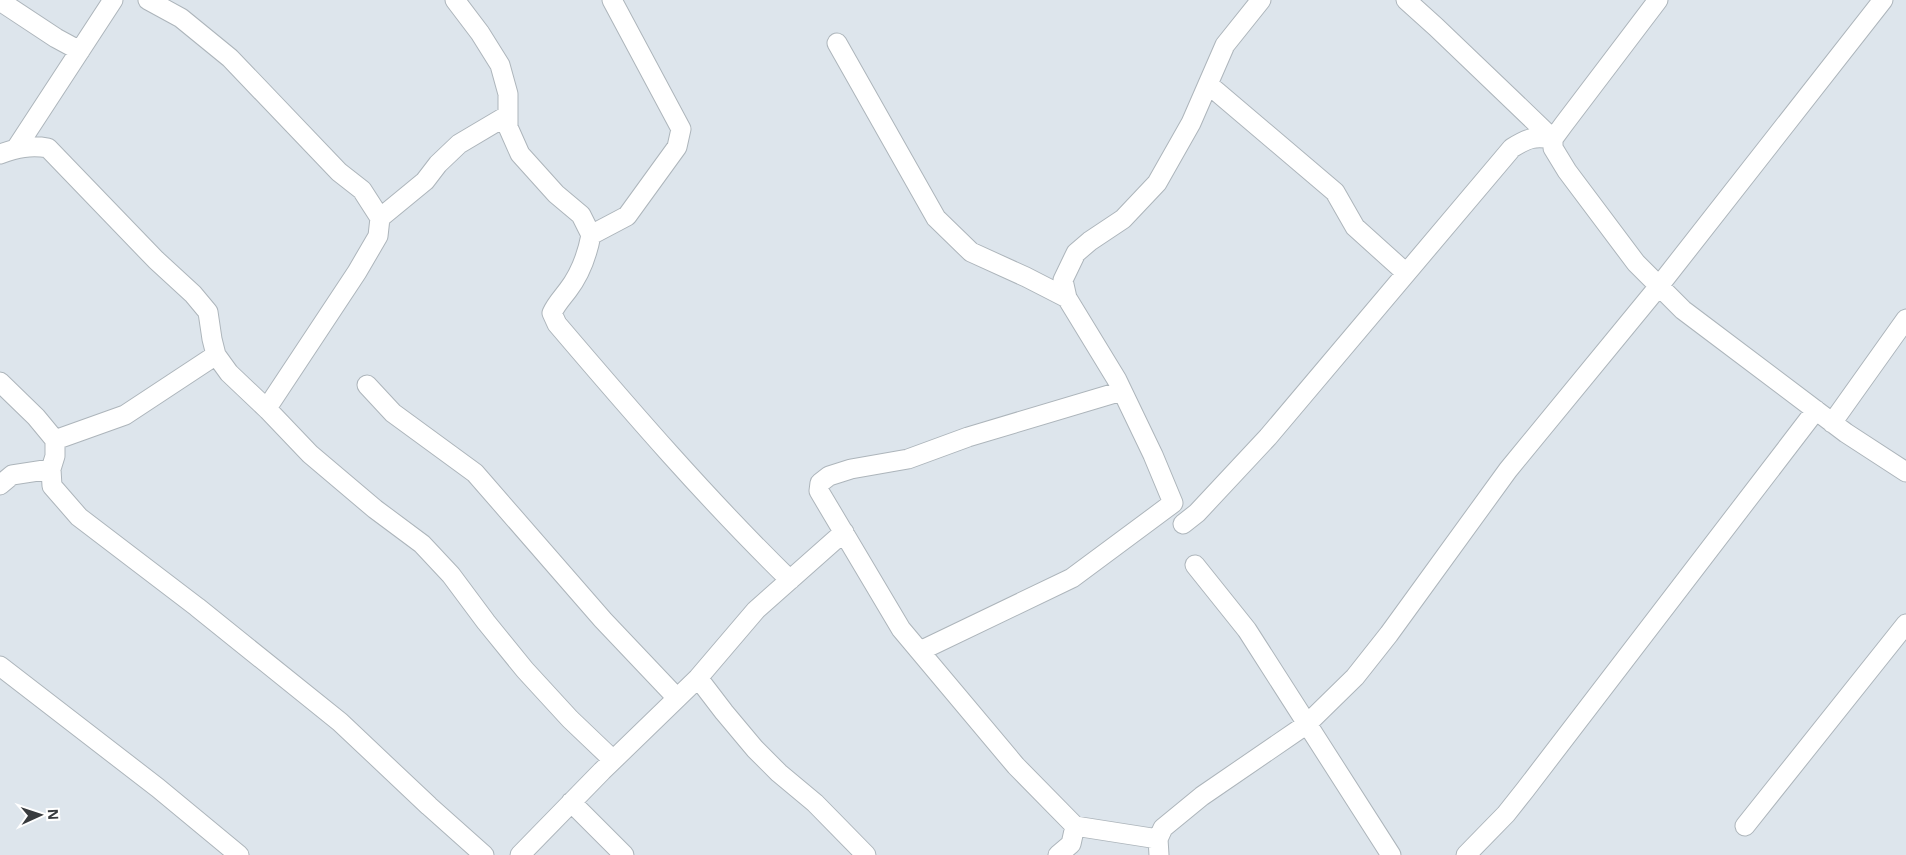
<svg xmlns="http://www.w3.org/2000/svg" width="1906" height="855" font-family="'Noto Sans',sans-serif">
<rect width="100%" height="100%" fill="#dde5ec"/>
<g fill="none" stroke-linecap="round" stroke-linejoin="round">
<g stroke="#adb5bb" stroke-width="21">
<path id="minor" d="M148 0 181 18 230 58 339 172 362 190 380 218 378 236 357 272 269 405 268 410 310 454 375 509 422 544 451 575 486 622 525 670 570 719 613 760
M455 0 480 33 500 65 508 94V127L520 154 556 194 581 215 591 235C587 256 581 273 568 290 562 298 556 304 552 313L557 324C632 412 707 499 790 580
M1406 0 1436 27 1553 139
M1658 0 1564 124 1553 139V148L1567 171 1636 263 1683 310 1846 433 1906 472
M0 1 56 38 80 51
M837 43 936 218 971 252 1026 277 1067 298
M1209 85 1335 192 1355 227 1406 273
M17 147 113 0
M0 154C17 148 30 145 48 148L156 260 193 294 208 312 212 339 216 355 229 373 268 410
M380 218 425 181 438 164 459 144 508 115
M591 235 627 216 677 147 681 129 612 0
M0 382 36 417 55 440V456L51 469 52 486 79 517 197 607 340 722 429 806 484 855
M367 385 393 413 475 473 603 620 677 698
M1122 391 968 437 908 459 851 469 829 476 820 483 819 491 901 629 1016 766 1075 826 1158 839
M1832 423 1906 319
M55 440 125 415 216 355
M0 485 12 475 51 469
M1183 524 1197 513 1268 437 1512 148C1528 138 1534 136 1553 139
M1195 565 1247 630 1391 855
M920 651 1072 578 1173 503 1153 455 1117 380 1067 298 1063 280 1076 253 1090 241 1123 219 1157 183 1191 123 1225 45 1261 0
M0 666 158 788 239 855
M698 678 724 712 755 749 779 773 815 803 866 855
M571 802 624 855
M1745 826 1906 624
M520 855 602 771 698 678 756 610 844 532
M1058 855 1071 844 1075 826
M1159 855 1158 839 1163 828 1202 796 1307 724 1355 677 1389 634 1508 470 1659 286 1883 0
M1466 855 1506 814 1525 790 1816 410"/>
</g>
<use href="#minor" stroke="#fff" stroke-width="19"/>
</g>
<g transform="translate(40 815) rotate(87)" stroke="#ffffff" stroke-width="4" paint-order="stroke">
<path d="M0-4L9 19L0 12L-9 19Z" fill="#383b3e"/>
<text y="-8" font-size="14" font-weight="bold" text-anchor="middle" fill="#383b3e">N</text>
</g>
</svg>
